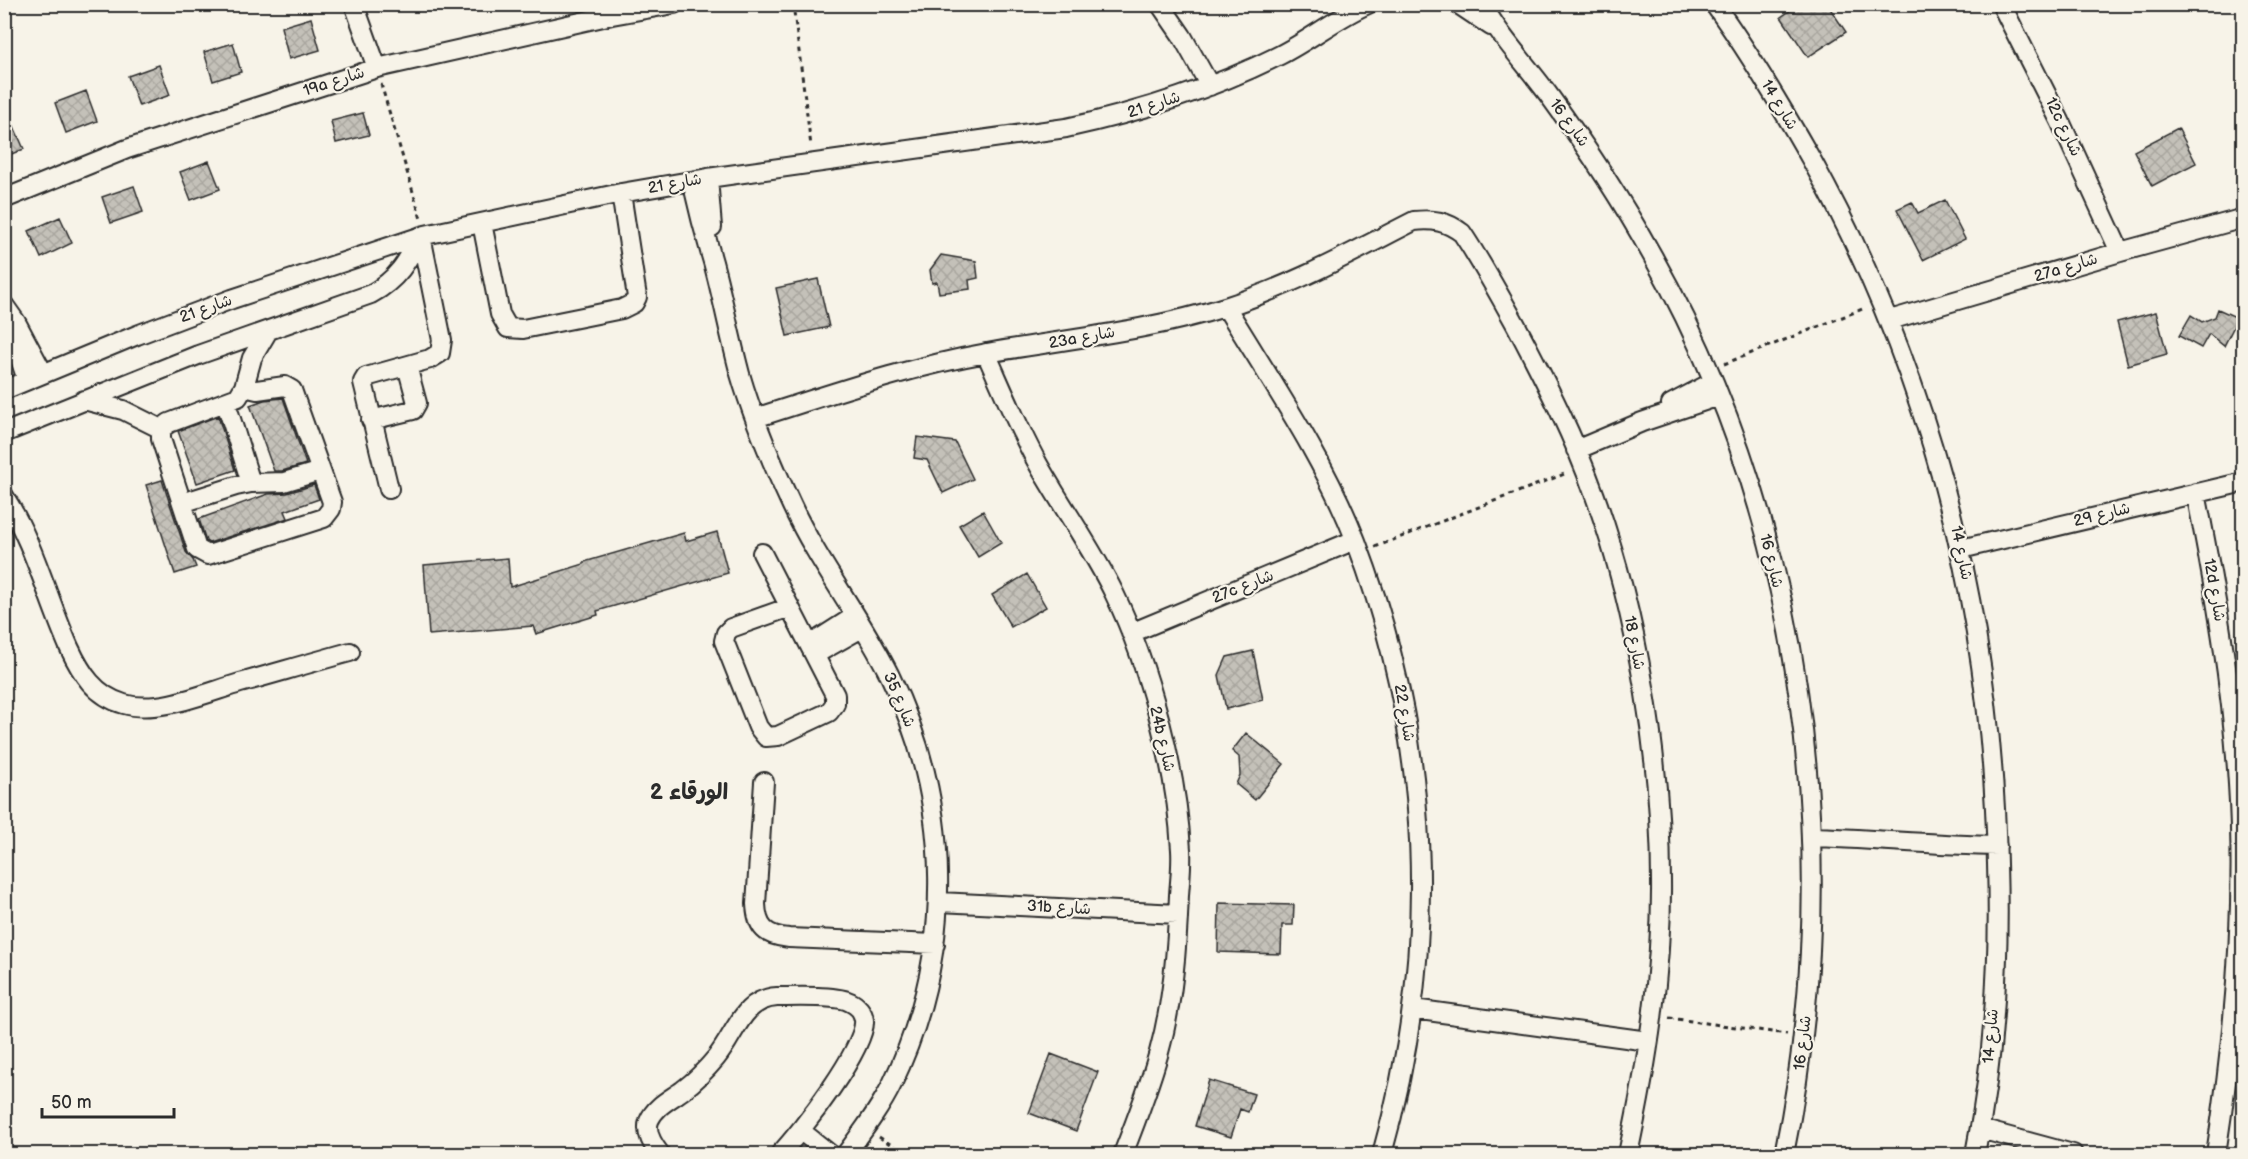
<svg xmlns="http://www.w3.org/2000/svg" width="2248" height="1159" font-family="'Balsamiq Sans','Playpen Sans Arabic',sans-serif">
<defs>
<pattern id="building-cross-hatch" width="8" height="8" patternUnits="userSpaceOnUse" patternTransform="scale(1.5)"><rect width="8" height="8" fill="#c4c1b9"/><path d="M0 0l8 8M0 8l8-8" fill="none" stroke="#a9a69f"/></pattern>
</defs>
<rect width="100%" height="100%" fill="#f7f3e8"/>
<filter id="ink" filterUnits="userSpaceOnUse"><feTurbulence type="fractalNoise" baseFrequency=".0167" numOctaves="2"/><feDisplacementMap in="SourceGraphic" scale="12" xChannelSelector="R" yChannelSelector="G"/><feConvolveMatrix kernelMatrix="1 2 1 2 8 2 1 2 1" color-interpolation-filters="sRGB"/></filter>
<g filter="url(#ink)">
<path fill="url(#building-cross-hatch)" stroke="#2b2b2b" stroke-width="1.5" d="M1800 4H1827L1846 32 1808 57 1781 17Z
M311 18 320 50 289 59 281 27Z
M233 43 241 72 213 81 204 52Z
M159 65 170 95 139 106 128 76Z
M86 91 97 121 66 133 55 103Z
M4 104 24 149 4 157Z
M363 113 369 135 336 143 331 121Z
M2178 128 2196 163 2152 186 2134 151Z
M209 161 220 189 191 200 180 172Z
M134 186 143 212 111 223 102 197Z
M1945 200 1965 239 1923 260 1897 209 1912 202 1918 213Z
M60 217 72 243 41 258 29 231Z
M941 255 976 261 978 278 969 280 970 289 939 293 937 282 932 283 930 270Z
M818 279 829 327 787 336 776 288Z
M2218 309 2238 318 2224 346 2209 334 2201 348 2179 336 2191 315 2202 322 2215 317Z
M2156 312 2167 354 2128 365 2117 322Z
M283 398 306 464 282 471H274L250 405 264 400Z
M218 416 235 470 197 483 178 431Z
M917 437 955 442 973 479 943 493 927 460 914 458Z
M162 480 186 552 193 560 196 567 175 574 146 485Z
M314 485 319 499 285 511 288 518 209 543 206 541 199 519 268 494 287 493Z
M983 511 1001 543 978 557 959 525Z
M717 532 728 573 597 611 598 615 536 634 533 626 429 635 424 565 508 558 510 587 584 564V562L684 533 686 541Z
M1027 574 1046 607 1011 627 992 595Z
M1253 651 1263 700 1226 709 1219 675 1227 657Z
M1246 733 1284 764 1255 800 1236 784 1240 775 1239 757 1232 751Z
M1219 903 1294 905 1293 925H1282L1281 954 1218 952Z
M1051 1054 1098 1072 1076 1131 1029 1113Z
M1209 1080 1254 1094 1248 1112 1240 1109 1231 1137 1195 1126Z"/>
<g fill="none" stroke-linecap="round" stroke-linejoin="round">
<g stroke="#2b2b2b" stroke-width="22">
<path id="minor" d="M354 4 377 68
M1160 4 1182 36 1210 86
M1458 4 1491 26
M1482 4C1500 37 1526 64 1548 94 1586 146 1621 199 1652 255 1804 525 1846 853 1784 1154
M1714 4C1750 53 1781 106 1811 159 1933 379 1992 613 1997 864 2000 960 1994 1060 1975 1154
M2001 4 2060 121 2120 252
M708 178 712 227
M692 181C698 208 705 235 713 262 723 299 730 337 740 374 753 419 772 463 792 506 819 564 860 616 889 674 953 803 955 954 892 1084 880 1109 862 1132 846 1154
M4 199 127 149 377 68 612 15 674 4
M482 223 500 314 508 328 523 329 622 309 634 303 637 297 621 193
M4 305 16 322 43 373
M1226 307C1272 383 1324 458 1356 541 1432 741 1440 949 1382 1154
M1890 320 2120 252 2244 218
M11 332 27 380
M986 353C1003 391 1018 428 1038 464 1062 507 1092 548 1114 593 1149 665 1177 770 1181 850 1182 865 1180 880 1179 895 1177 947 1173 1002 1159 1052 1149 1087 1136 1121 1123 1154
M244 387 257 390 285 386 292 390 332 502 331 509 324 518 208 555 197 549 161 439V429L169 423 238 397 244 387 252 358 268 331
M4 390 137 335 232 299 425 235 621 193 708 178 1066 128C1140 112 1212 89 1280 55 1310 40 1336 18 1368 4
M84 400 123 410 161 429
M226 403 251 483
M1671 404 1713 382
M755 418C831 394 908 367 987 353 1067 339 1150 331 1228 306 1294 285 1353 252 1414 221 1434 219 1446 221 1462 233 1482 263 1499 294 1516 325 1545 380 1574 437 1595 496 1637 613 1661 757 1661 881 1662 973 1647 1065 1628 1154
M371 420 413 410 417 403 407 366
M4 433 198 355 371 294C398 279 407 262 421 236
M1576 450 1642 422 1719 396
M389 489 363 382 366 377 430 359 440 353 442 340 421 236
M2196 493C2215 589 2232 686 2238 784 2246 908 2235 1032 2216 1154
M4 496C34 543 47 597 69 647 81 673 95 696 124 704 158 714 206 693 240 683 276 673 313 662 350 652
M182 503 236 486 251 483 284 482 320 471
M1961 549 2244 482
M762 553 835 695V704L829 712 778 736 766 737 758 727 724 641 726 633 731 628 790 607
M1131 633 1355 540
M811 644 855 616
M816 654 862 628
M764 782 756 904C757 928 766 936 789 938L935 944
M1812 837C1874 839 1935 845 1997 846
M939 902 1178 914
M1413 1009 1648 1041
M1980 1129 2073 1154
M801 1131 830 1154
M660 1154C653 1145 645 1133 649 1121 655 1106 671 1099 683 1090 695 1081 706 1070 716 1058 736 1034 742 999 777 997 793 997 838 995 850 1002 857 1005 863 1012 864 1020 867 1047 800 1133 780 1154"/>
</g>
<path stroke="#2b2b2b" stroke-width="3" stroke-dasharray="4.5 4.5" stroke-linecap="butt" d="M793 4 811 146
M381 84 421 219
M1724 364 1865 308
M1375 547 1567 473
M1669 1018 1787 1034
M879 1137 906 1154"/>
<use href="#minor" stroke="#f7f3e8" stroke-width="18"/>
</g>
</g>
<g text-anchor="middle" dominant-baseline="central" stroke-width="4.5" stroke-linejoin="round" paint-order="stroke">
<g font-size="16" fill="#2b2b2b" stroke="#f7f3e8">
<text transform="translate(334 82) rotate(-18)">19a شارع</text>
<text transform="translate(1154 105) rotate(-18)">شارع 21</text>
<text transform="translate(1779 105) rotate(59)">شارع 14</text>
<text transform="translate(1569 123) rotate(54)">شارع 16</text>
<text transform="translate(2063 127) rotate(64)">12c شارع</text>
<text transform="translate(675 184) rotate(-10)">شارع 21</text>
<text transform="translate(2066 268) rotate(-17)">27a شارع</text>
<text transform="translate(206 309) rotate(-20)">شارع 21</text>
<text transform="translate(1082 338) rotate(-10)">23a شارع</text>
<text transform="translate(2102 515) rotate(-14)">شارع 29</text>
<text transform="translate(1961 553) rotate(78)">شارع 14</text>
<text transform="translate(1771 561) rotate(76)">شارع 16</text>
<text transform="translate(1243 587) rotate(-22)">27c شارع</text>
<text transform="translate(2214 590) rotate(80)">12d شارع</text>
<text transform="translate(1634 643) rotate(79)">شارع 18</text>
<text transform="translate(899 700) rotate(67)">شارع 35</text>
<text transform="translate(1404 713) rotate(80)">شارع 22</text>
<text transform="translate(1162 739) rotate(77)">24b شارع</text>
<text transform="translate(1059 908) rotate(3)">31b شارع</text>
<text transform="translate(1991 1036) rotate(-85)">شارع 14</text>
<text transform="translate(1803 1043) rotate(-83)">شارع 16</text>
</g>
<g font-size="22" font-weight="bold" fill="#2b2b2b" stroke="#f7f3e8">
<text x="689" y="792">الورقاء 2</text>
</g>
</g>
<rect width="2248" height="1159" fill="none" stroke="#f7f3e8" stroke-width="24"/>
<rect x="12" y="12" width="2224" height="1135" fill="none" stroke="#2b2b2b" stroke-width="2" filter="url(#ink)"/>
<path d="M42 1108v9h132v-9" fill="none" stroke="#2b2b2b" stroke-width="3"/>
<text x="51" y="1108" font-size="18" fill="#2b2b2b" stroke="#f7f3e8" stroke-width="4.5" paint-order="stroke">50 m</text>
</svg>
